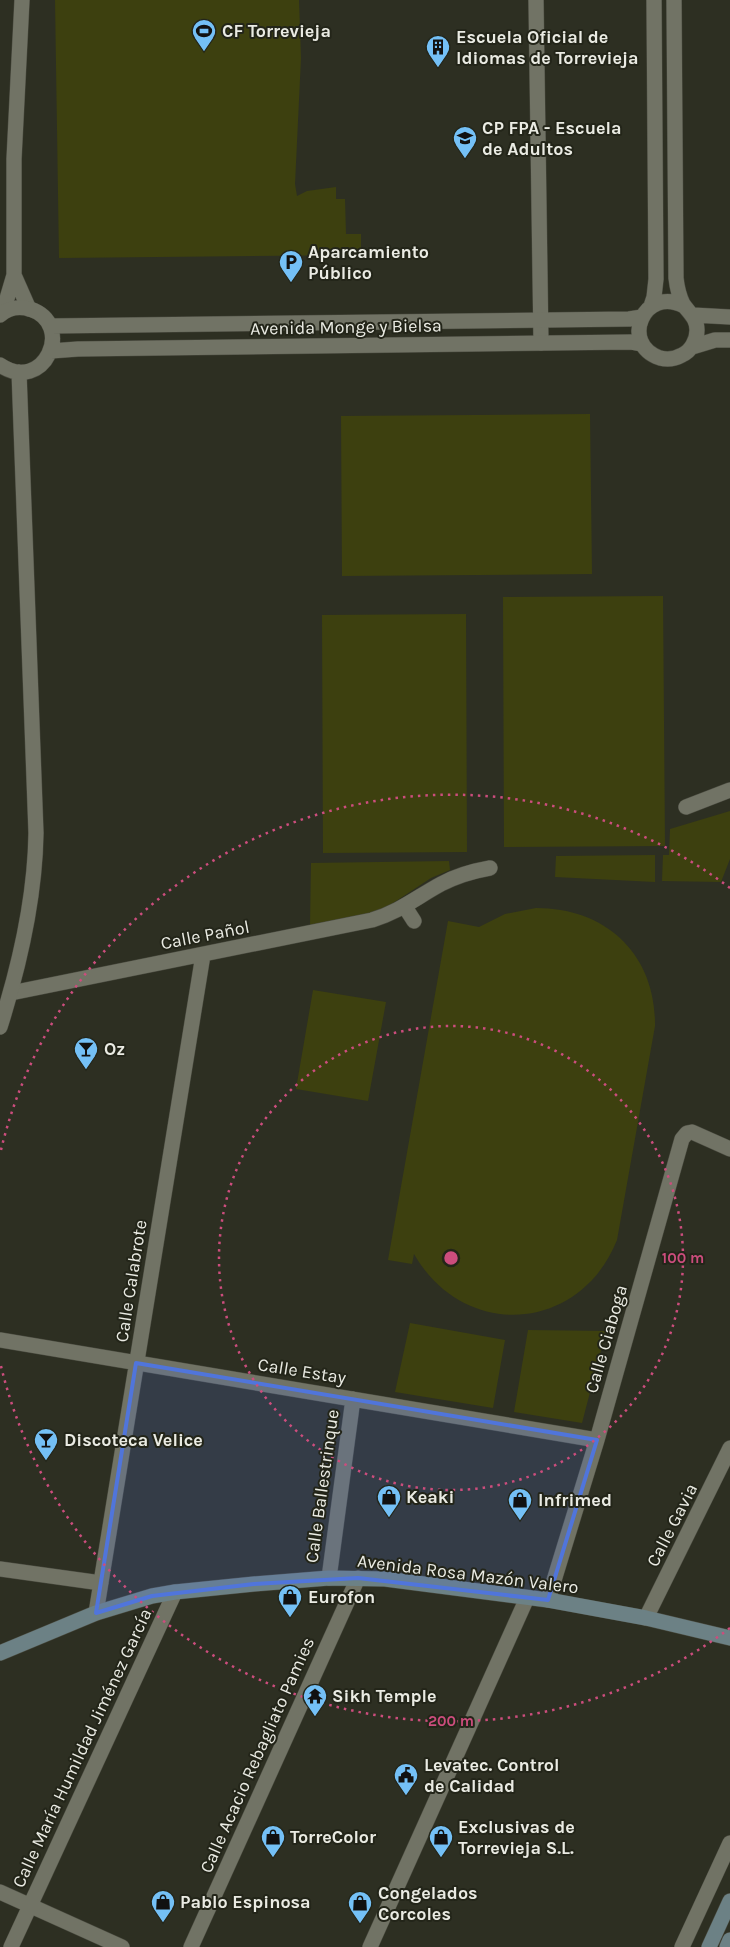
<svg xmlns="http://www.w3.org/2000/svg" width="730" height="1947" font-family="Karla,sans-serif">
<rect width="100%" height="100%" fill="#2d2f22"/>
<path fill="#3d400f" d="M55 0H299L301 58 295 184 297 196 307 191 336 187V199H345L346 234H361V255L59 258Z
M590 414 592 574 342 576 341 416Z
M663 596 665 846 504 847 503 597Z
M466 614 467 852 323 853 322 615Z
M730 811V859L721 882 662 881 663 855H669L670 829Z
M655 855V882L555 877 556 856Z
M449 861 450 870 431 878 387 907 374 913 310 926 311 863Z
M536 908C607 908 656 955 655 1026L617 1240C580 1333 464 1341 414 1254L412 1264 388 1260 448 921 479 927 505 914Z
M313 990 386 1002 368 1101 296 1089Z
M410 1323 505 1340 493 1408 395 1392Z
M528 1330 606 1331 582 1423 514 1412Z"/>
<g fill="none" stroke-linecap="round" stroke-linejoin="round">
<g stroke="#494a3f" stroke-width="16">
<path id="minor" d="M536 0 541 343
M14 275 29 309
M3 312 14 275V159L22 0
M686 807 730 790
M405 907 414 921
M11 993 372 920C399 912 417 897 441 884 456 876 473 871 490 868
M0 1340 597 1440
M0 1569 101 1583
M329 1578 353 1399
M548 1600 597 1440 682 1139 687 1133 692 1132 730 1149
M96 1613 203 955
M646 1618 730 1448
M0 1892 122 1947
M11 1947 175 1592
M191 1947 358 1578
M370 1947 527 1598
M682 1947 730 1843"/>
</g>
<g stroke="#494a3f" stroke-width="16">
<path id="tertiary" d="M674 0 676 278C677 287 679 296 683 304 689 313 697 318 697 330 697 340 691 351 682 355 675 359 667 360 660 358 619 344 644 285 684 306
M651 306 654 297 656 279 654 0
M0 315C8 308 19 306 30 309 76 324 44 395 0 365
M693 315 730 317
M51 326 629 319 642 317
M692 347 715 340H730
M51 351 78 349 631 342 642 344
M0 1027C20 964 35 900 36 833L19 372"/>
</g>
<g stroke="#494a3f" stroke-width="16">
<path id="secondary" d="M0 1653 96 1613 152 1596 175 1592 254 1584 329 1578 385 1579 548 1600 646 1618 730 1638
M709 1947 730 1901
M727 1947 730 1940"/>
</g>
<use href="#minor" stroke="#717365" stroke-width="15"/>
<use href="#tertiary" stroke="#717365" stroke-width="15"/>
<use href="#secondary" stroke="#6c8185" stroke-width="15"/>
</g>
<path fill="#5075db" fill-opacity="0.2" stroke="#5075db" stroke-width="4" stroke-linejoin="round" d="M136 1363 597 1440 548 1600 358 1578 254 1584 152 1596 96 1613Z"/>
<g fill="none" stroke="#cc4d7d" stroke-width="2.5" stroke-dasharray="2.5 5">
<circle cx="451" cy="1258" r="232"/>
<path d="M730 1628A463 463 0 0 1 1 1366M1 1150A463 463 0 0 1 730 888"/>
</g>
<defs>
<g id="stadium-pin" transform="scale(1.25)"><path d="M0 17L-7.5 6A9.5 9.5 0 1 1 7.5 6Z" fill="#74c0f6" stroke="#232519"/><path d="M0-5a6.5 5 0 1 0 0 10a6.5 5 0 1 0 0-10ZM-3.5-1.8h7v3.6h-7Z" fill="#111"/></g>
<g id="building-pin" transform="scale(1.25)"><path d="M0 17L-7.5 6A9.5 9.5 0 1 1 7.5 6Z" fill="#74c0f6" stroke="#232519"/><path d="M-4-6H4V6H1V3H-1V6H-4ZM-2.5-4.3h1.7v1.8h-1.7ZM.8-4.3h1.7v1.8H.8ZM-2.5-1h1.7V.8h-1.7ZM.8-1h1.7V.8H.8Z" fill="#111"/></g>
<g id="school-pin" transform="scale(1.25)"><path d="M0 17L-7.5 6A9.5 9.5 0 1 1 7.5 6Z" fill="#74c0f6" stroke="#232519"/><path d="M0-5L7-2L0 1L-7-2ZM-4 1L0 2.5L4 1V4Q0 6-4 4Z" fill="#111"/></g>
<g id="parking-pin" transform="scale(1.25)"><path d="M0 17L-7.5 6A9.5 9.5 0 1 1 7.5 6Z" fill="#74c0f6" stroke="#232519"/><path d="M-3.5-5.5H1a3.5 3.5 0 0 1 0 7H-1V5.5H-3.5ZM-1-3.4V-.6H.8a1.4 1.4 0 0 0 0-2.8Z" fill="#111"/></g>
<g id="bar-pin" transform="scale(1.25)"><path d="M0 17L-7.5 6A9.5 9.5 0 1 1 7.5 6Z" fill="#74c0f6" stroke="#232519"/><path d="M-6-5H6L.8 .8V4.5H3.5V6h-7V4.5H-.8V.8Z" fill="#111"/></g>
<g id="shop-pin" transform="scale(1.25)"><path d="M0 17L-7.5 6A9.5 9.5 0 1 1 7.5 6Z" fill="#74c0f6" stroke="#232519"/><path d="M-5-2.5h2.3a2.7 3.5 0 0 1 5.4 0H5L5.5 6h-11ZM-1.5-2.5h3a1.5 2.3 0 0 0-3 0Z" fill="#111"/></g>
<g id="temple-pin" transform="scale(1.25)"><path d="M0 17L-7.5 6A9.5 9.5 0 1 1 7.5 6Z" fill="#74c0f6" stroke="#232519"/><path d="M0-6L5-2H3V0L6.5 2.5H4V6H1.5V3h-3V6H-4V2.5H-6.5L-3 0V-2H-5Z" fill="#111"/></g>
<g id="civic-pin" transform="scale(1.25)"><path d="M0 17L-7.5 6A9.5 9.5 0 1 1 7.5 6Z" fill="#74c0f6" stroke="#232519"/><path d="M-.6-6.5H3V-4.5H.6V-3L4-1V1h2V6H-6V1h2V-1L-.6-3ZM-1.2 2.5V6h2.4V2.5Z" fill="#111"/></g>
</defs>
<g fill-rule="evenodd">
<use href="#stadium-pin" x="204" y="31"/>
<use href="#building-pin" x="438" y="47"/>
<use href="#school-pin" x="465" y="138"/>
<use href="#parking-pin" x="291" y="262"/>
<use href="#bar-pin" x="86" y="1049"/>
<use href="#bar-pin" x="46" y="1440"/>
<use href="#shop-pin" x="389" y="1497"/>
<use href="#shop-pin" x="520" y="1500"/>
<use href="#shop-pin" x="290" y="1597"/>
<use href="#temple-pin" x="315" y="1696"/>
<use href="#civic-pin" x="406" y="1775"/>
<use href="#shop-pin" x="273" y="1837"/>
<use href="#shop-pin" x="441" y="1837"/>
<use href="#shop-pin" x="163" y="1902"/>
<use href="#shop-pin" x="360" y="1903"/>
</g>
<g text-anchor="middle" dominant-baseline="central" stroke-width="4" stroke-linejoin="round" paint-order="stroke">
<g font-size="18" font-weight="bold" fill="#eaebe3" stroke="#232519" text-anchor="start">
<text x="222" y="31">CF Torrevieja</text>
<text x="456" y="37">Escuela Oficial de<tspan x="456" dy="21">Idiomas de Torrevieja</tspan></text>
<text x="482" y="128">CP FPA - Escuela<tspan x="482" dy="21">de Adultos</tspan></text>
<text x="308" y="252">Aparcamiento<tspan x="308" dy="21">Público</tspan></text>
<text x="104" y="1049">Oz</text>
<text x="64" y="1440">Discoteca Velice</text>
<text x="406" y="1497">Keaki</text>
<text x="538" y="1500">Infrimed</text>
<text x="308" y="1597">Eurofon</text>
<text x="332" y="1696">Sikh Temple</text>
<text x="424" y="1765">Levatec. Control<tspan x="424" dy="21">de Calidad</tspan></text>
<text x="458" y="1827">Exclusivas de<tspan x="458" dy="21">Torrevieja S.L.</tspan></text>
<text x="290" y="1837">TorreColor</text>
<text x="378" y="1893">Congelados<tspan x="378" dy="21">Corcoles</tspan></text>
<text x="180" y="1902">Pablo Espinosa</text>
</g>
<g font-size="18" fill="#eaebe3" stroke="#232519">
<text transform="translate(346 327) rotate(-1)">Avenida Monge y Bielsa</text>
<text transform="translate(205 935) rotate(-11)">Calle Pañol</text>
<text transform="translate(131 1281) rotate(-81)">Calle Calabrote</text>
<text transform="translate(606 1339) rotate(-74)">Calle Ciaboga</text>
<text transform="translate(302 1371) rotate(9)">Calle Estay</text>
<text transform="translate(322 1486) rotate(-82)">Calle Ballestrinque</text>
<text transform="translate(672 1525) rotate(-63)">Calle Gavia</text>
<text transform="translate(468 1574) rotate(7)">Avenida Rosa Mazón Valero</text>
<text transform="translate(82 1748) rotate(-65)">Calle María Humildad Jiménez García</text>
<text transform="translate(257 1755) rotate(-66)">Calle Acacio Rebagliato Pamies</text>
</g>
</g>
<circle cx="451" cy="1258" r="8" fill="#cc4d7d" stroke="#232519" stroke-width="2.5"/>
<g font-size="15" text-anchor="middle" font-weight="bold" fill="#cc4d7d" stroke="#232519" stroke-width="4" stroke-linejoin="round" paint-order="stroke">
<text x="683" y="1263">100 m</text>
<text x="451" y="1726">200 m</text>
</g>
</svg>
